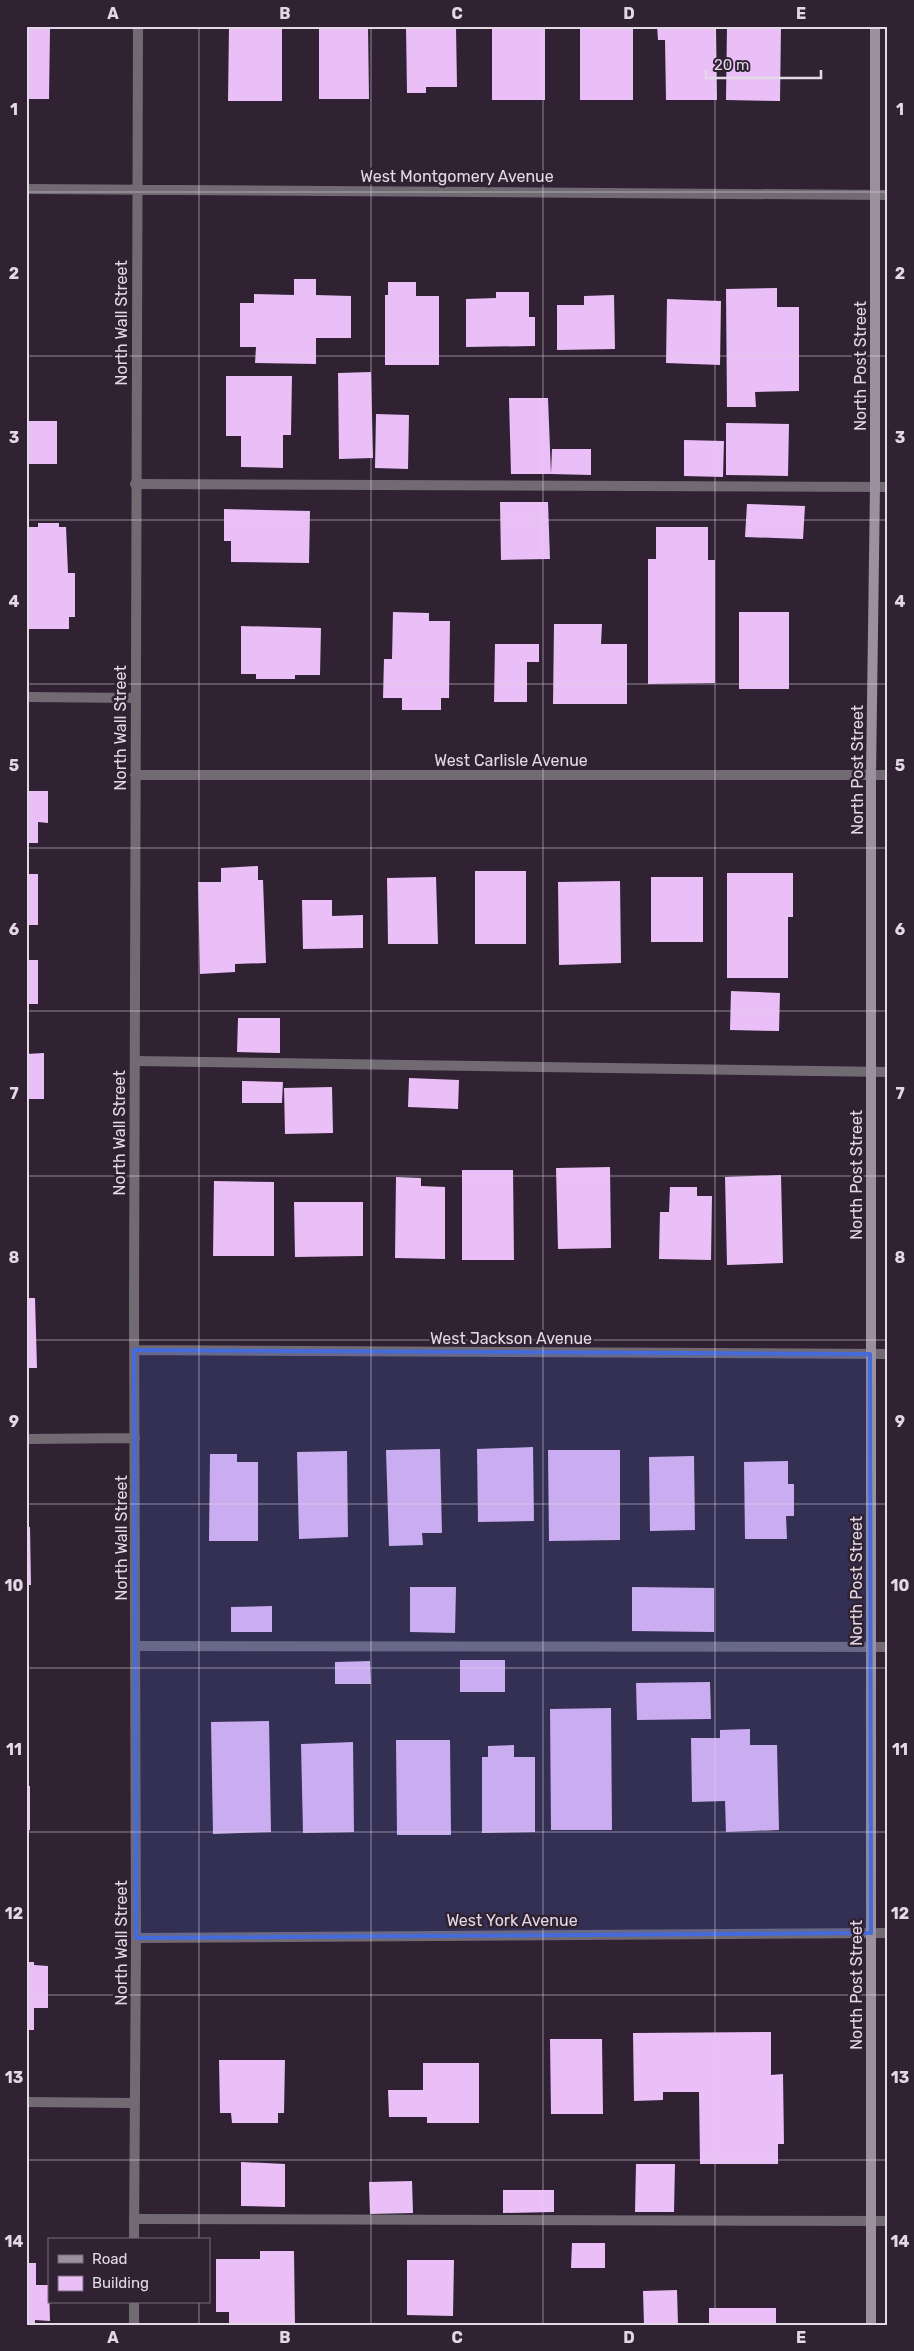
<svg xmlns="http://www.w3.org/2000/svg" width="914" height="2351" font-family="Rubik,sans-serif">
<rect width="100%" height="100%" fill="#302233"/>
<path fill="#eabef6" d="M229 26H282V101H228Z
M319 26H368L369 99H319Z
M406 26H456L457 87H426V93H407Z
M492 26H545V100H492Z
M580 26H633V100H580Z
M657 26H716L717 100H666L665 40H658Z
M727 26H781L780 101 726 100Z
M26 29H50L49 99H26Z
M294 279H316V295L351 296V338H316V364L255 363 256 347H240V303H254V294L294 295Z
M388 282H416V296H439V365H385V295H388Z
M777 288V307H799V391L755 392 756 407H727L726 289Z
M496 292H529V317H535V346L466 347V299L496 298Z
M614 295 615 349 557 350V305H584V296Z
M667 299 721 301 720 365 666 363Z
M371 372 373 458 339 459 338 373Z
M226 376H292L291 435H283V468L241 467V436H226Z
M509 398H548L551 474H511Z
M376 414 409 415 408 469 375 468Z
M26 421H57V464H26Z
M726 423 789 424 788 476 726 475Z
M684 440 724 441 723 477 684 476Z
M552 449H591V475L551 474Z
M500 502H548L550 559 501 560Z
M747 504 805 506 803 539 745 537Z
M224 509 310 511 309 563 231 562V541H224Z
M38 523H59V527H66L68 573H75V617H69V629H27L26 527H38Z
M656 527H708V560H715V683L648 684V559H656Z
M393 612 429 613V621H450L449 698H441V710H402V698H383L384 659H392Z
M739 612H789V689H739Z
M554 624H602L601 644H627V704H553Z
M241 626 321 628 320 675H295V679H256V674H241Z
M495 644H539V662H527V702H494Z
M26 791H48V823L38 822V843H26Z
M258 866V880H263L266 963 235 964V972L200 974 198 882H221V868Z
M475 871H526V944H475Z
M727 873H793V917H788V978H727Z
M26 874H38V925H26Z
M436 877 438 944H388L387 878Z
M651 877H703V942H651Z
M620 881 621 963 559 965 558 882Z
M302 900H332V916L363 915V948L303 949Z
M26 960H38V1004H26Z
M731 991 780 993 779 1031 730 1030Z
M238 1018H280V1053L237 1052Z
M44 1053V1099H26V1054Z
M409 1078 459 1080 458 1109 408 1107Z
M242 1081 283 1082 282 1103H242Z
M332 1087 333 1133 285 1134 284 1088Z
M610 1167 611 1248 558 1249 556 1168Z
M462 1170H513L514 1260H462Z
M781 1175 783 1263 727 1265 725 1177Z
M396 1177 421 1178V1186L445 1187V1259L395 1258Z
M214 1181 274 1182V1256H213Z
M670 1187H697V1196H712L711 1260 659 1259 660 1212H669Z
M294 1202H363V1256L295 1257Z
M26 1298H35L37 1368H26Z
M533 1447 534 1521 478 1522 477 1449Z
M440 1449 442 1533H422L423 1545 389 1546 386 1450Z
M548 1450H620V1540L549 1541Z
M347 1451 348 1537 299 1539 297 1452Z
M210 1454H237V1462H258V1541H209Z
M694 1456 695 1530 650 1531 649 1457Z
M788 1461V1484H794V1516H786L787 1539H745L744 1462Z
M26 1527H30L31 1585H26Z
M410 1587H456L455 1633 410 1632Z
M632 1587 714 1588V1632L632 1631Z
M272 1606V1632H231V1607Z
M460 1660H505V1692H460Z
M370 1661 371 1684H335V1662Z
M710 1682 711 1719 637 1720 636 1683Z
M611 1708 612 1830H551L550 1709Z
M269 1721 271 1832 213 1834 211 1722Z
M26 1722H28V1749H26Z
M750 1729V1745H777L779 1830 726 1832 725 1801 692 1802 691 1738H720V1730Z
M396 1740H450L451 1835H397Z
M353 1742 354 1832 303 1833 301 1744Z
M514 1745V1757H535V1832L482 1833V1757H488V1746Z
M26 1786H30V1830H26Z
M26 1868H28V1942H26Z
M26 1962H34V1965L48 1966V2008H34V2030H26Z
M771 2032V2075L783 2074 784 2144H778V2164H700L699 2092H663V2100L634 2101 633 2033Z
M550 2039H602L603 2114H551Z
M219 2060H285L284 2113H278V2123H232L231 2113H220Z
M423 2063H479V2123H427V2117H389L388 2090H423Z
M241 2162 285 2164V2207L241 2206Z
M636 2164H675L674 2212H635Z
M412 2181 413 2213 370 2214 369 2182Z
M503 2190H554V2212L503 2213Z
M572 2243H605V2268H571Z
M260 2251H294L295 2325H229V2312H216V2259H260Z
M407 2260H454L453 2316 407 2315Z
M26 2263H36V2285H49L50 2321 35 2320V2325H26Z
M677 2290 678 2325H644L643 2291Z
M709 2308H776V2325H709Z"/>
<g fill="none" stroke-linecap="round" stroke-linejoin="round">
<path stroke="#716a73" stroke-width="10" d="M135 484 888 487
M135 1061 888 1072
M137 1646 888 1647
M134 2219 888 2221"/>
<path stroke="#716a73" stroke-width="10" d="M26 189 888 195
M26 697 136 698
M135 775H888
M134 1350 888 1354
M26 1439 135 1438
M136 1938 888 1933
M26 2102 135 2103
M134 2240 136 1938 134 1307 138 26
M134 2302V2325"/>
<path stroke="#9b909e" stroke-width="10" d="M871 2325V775L875 486V26"/>
</g>
<path fill="#446adb" fill-opacity="0.2" stroke="#446adb" stroke-width="4" stroke-linejoin="round" d="M134 1350 870 1354 871 1933 136 1938Z"/>
<path fill="none" stroke="#e2d9e5" stroke-width="1" stroke-opacity="0.55" d="M199 26V2240M371 26V2325M543 26V2325M715 26V2325M26 192H888M26 356H888M26 520H888M26 684H888M26 848H888M26 1011H888M26 1176H888M26 1340H888M26 1504H888M26 1668H888M26 1832H888M26 1995H888M26 2160H888M199 2302V2325"/>
<g text-anchor="middle" dominant-baseline="central" stroke-width="5" stroke-linejoin="round" paint-order="stroke">
<g font-size="16" fill="#e2d9e5" stroke="#302233">
<text x="457" y="176">West Montgomery Avenue</text>
<text transform="translate(121 323) rotate(-90)">North Wall Street</text>
<text transform="translate(860 366) rotate(-90)">North Post Street</text>
<text transform="translate(120 728) rotate(-90)">North Wall Street</text>
<text x="511" y="760">West Carlisle Avenue</text>
<text transform="translate(857 770) rotate(-90)">North Post Street</text>
<text transform="translate(119 1133) rotate(-90)">North Wall Street</text>
<text transform="translate(856 1175) rotate(-90)">North Post Street</text>
<text x="511" y="1338">West Jackson Avenue</text>
<text transform="translate(121 1538) rotate(-90)">North Wall Street</text>
<text transform="translate(856 1581) rotate(-90)">North Post Street</text>
<text x="512" y="1920">West York Avenue</text>
<text transform="translate(121 1943) rotate(-90)">North Wall Street</text>
<text transform="translate(856 1985) rotate(-90)">North Post Street</text>
</g>
</g>
<rect width="914" height="2351" fill="none" stroke="#302233" stroke-width="55"/>
<rect x="48" y="2238" width="162" height="65" fill="#302233" stroke="#776b7a"/>
<rect x="58" y="2255" width="25" height="8" fill="#9b909e" stroke="#776b7a"/>
<text x="92" y="2264" font-size="15" fill="#e2d9e5">Road</text>
<rect x="58" y="2276" width="25" height="15" fill="#eabef6" stroke="#776b7a"/>
<text x="92" y="2288" font-size="15" fill="#e2d9e5">Building</text>
<path d="M706 70v8h115v-8" fill="none" stroke="#e2d9e5" stroke-width="2.5"/>
<text x="714" y="70" font-size="15" fill="#e2d9e5" stroke="#302233" stroke-width="4" paint-order="stroke">20 m</text>
<rect x="28" y="28" width="858" height="2296" fill="none" stroke="#e2d9e5" stroke-width="2"/>
<g font-size="16" text-anchor="middle" font-weight="bold" fill="#e2d9e5">
<text x="113" y="19">A</text>
<text x="285" y="19">B</text>
<text x="457" y="19">C</text>
<text x="629" y="19">D</text>
<text x="801" y="19">E</text>
<text x="14" y="115">1</text>
<text x="900" y="115">1</text>
<text x="14" y="279">2</text>
<text x="900" y="279">2</text>
<text x="14" y="443">3</text>
<text x="900" y="443">3</text>
<text x="14" y="607">4</text>
<text x="900" y="607">4</text>
<text x="14" y="771">5</text>
<text x="900" y="771">5</text>
<text x="14" y="935">6</text>
<text x="900" y="935">6</text>
<text x="14" y="1099">7</text>
<text x="900" y="1099">7</text>
<text x="14" y="1263">8</text>
<text x="900" y="1263">8</text>
<text x="14" y="1427">9</text>
<text x="900" y="1427">9</text>
<text x="14" y="1591">10</text>
<text x="900" y="1591">10</text>
<text x="14" y="1755">11</text>
<text x="900" y="1755">11</text>
<text x="14" y="1919">12</text>
<text x="900" y="1919">12</text>
<text x="14" y="2083">13</text>
<text x="900" y="2083">13</text>
<text x="14" y="2247">14</text>
<text x="900" y="2247">14</text>
<text x="113" y="2343">A</text>
<text x="285" y="2343">B</text>
<text x="457" y="2343">C</text>
<text x="629" y="2343">D</text>
<text x="801" y="2343">E</text>
</g>
</svg>
